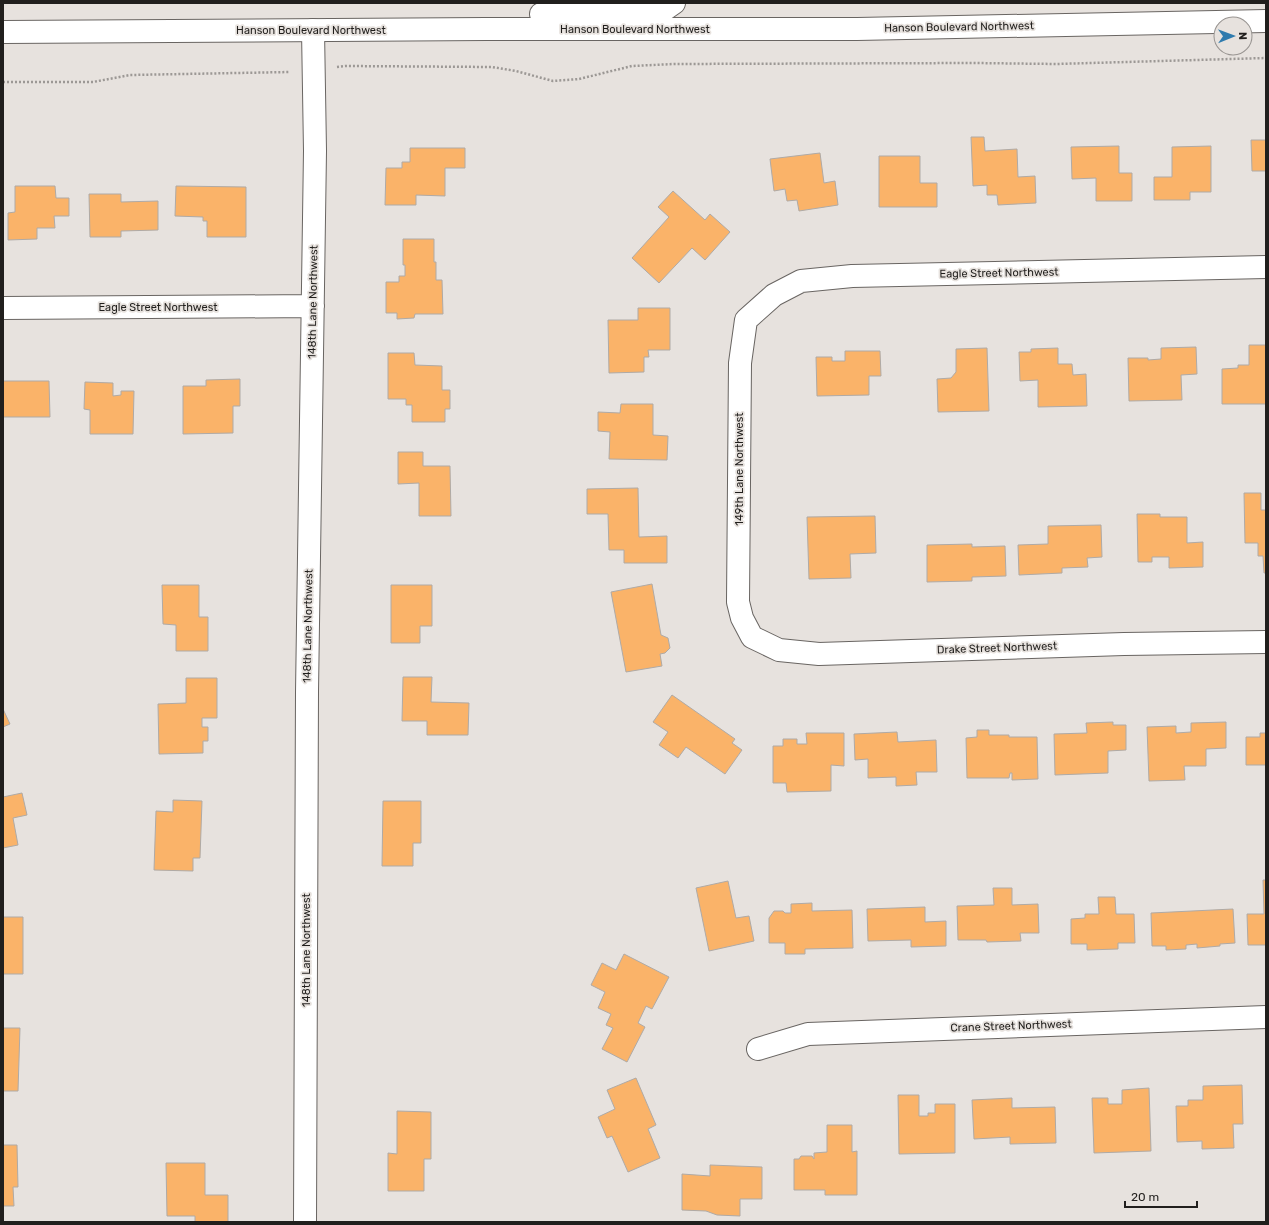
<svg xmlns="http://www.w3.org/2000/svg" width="1269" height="1225" font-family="Rubik,sans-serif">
<rect width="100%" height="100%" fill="#e7e2de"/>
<path fill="#fab369" stroke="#afaaa6" d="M971 137H984L985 151 1017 149 1018 177 1035 176 1036 203 998 205 997 195H987V185L973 186Z
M1251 140H1266V180V171H1252Z
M1119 146V173H1132V201H1096V178L1072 179 1071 147Z
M1211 146V192H1190V200H1154V177H1172V147Z
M410 148H465V168H445V196L416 195V205H385L386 168H402V162H410Z
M820 153 824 183 835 181 838 205 799 211 797 200 787 201 785 189 774 191 770 159Z
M879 156H920V183H937V207H879Z
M15 186H55L56 198H69V216H54L55 228H37V239L8 240V213L15 212Z
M176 186 246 187V237H207V221H203V217L175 216Z
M673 191 705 220 710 214 730 232 705 260 692 248 659 283 632 258 669 217 658 207Z
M89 194H121V202L158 201V230L121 231V237H90Z
M403 239H434V262H436V280H442L443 314H415L414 318 397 319V313H386V282H399V276H405V265H403Z
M638 308H670V350H648L649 357H644V372L609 373 608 320H638Z
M1249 345H1266V404H1222V369L1238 368V365H1249Z
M1196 347 1197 374 1181 375 1182 400 1129 401 1128 358H1148V360L1161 359V348Z
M987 348 989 411 938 412 937 379 951 378 956 372V349Z
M1058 348V364H1072L1073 375 1086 374 1087 406 1038 407V380L1020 381 1019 352H1031V349Z
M845 351H880L881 376H869V395L817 396 816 357H832V361H845Z
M388 353H414L415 365 442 366V390H450V409H445V422H412V405H406V399H388Z
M240 379V406H233V433L183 434V386H206V380Z
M3 381H49L50 417H3Z
M85 382 113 383V396L121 395V391H134L133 434H90V410L84 409Z
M621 404H653V435L668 436 667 460 609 459 610 432 598 431V412L620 413Z
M398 452H423V466H450L451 516H419V483L398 484Z
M638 488 639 537 667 536V563H624V550H609L608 514H587V489Z
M1244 493H1261V510H1266V573H1264L1263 556H1258V543H1245Z
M1137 514H1160V517H1187V543L1203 542V567L1169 568V557H1152V562H1138Z
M875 516 876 553 850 554 851 578 809 579 807 517Z
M1101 525 1102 557 1087 558 1088 567 1062 568V573L1019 575 1018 545 1048 544V526Z
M972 544V547L1005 546 1006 576 972 577V581L927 582V545Z
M652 584 661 635 668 638 670 648 665 653 660 654 662 666 626 672 611 592Z
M162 585H199V617H208V651H176V625L163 624Z
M391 585H432V626H420V643H391Z
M403 677H432L431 702 469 703 468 735H427V721H402Z
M186 678H217V718H202V727H208V741H203V753L159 754 158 704 186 703Z
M672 695 735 739 732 743 742 750 725 774 686 747 678 758 659 745 668 732 653 722Z
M3 709 10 724 3 727Z
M1113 722V725H1126V750L1108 751V773L1055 775 1054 734 1087 733 1086 723Z
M1226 722V748L1206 749V766H1184L1185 780 1149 781 1147 727 1176 726V733L1191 732V723Z
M977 730H989V735H1009V737H1037L1038 779 1012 780V773H1010L1009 778H967L966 738 977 737Z
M897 732 898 742 936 740 937 772H916L917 785 896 786V777L868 778V759L855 760 854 734Z
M806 733H844V766L831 765V791L787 792 786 783H773V746H783V739H797V744H807Z
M1260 733H1266V765H1246V737H1260Z
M22 793 27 815 13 818 18 845 3 848V797Z
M173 800 202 801 200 858H193V871L154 870 156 811 173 812Z
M383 801H421V843H413V866H382Z
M1263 880H1266V945H1248L1247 914H1264Z
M728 881 736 918 749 916 754 941 709 951 696 888Z
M993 888H1012V905L1038 904 1039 933H1020L1021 941 987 942 986 940H958L957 906 994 905Z
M1098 897H1115L1116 914H1134L1135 943H1118V949L1087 950V944H1071V919L1085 918V914H1099Z
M812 903V911L852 910 853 948 805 949V954H785V943H769V918L774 911H783L785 913H791V904Z
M925 907V922L946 921V946L911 947V940L868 941 867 909Z
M1233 909 1235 943 1220 944V946L1197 948V944L1186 945V949L1166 950V946H1152L1151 913Z
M3 917H23V974H3Z
M624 954 669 977 652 1009 646 1006 638 1023 645 1027 627 1062 602 1049 613 1028 606 1025 611 1014 598 1008 605 992 591 985 602 963 616 970Z
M3 1028H20L18 1091H3Z
M636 1078 656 1125 648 1129 660 1158 628 1172 612 1136 607 1138 598 1117 615 1109 607 1090Z
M1242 1085 1243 1124H1233L1234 1148 1202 1149V1141L1177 1142 1176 1106H1188V1100H1203V1086Z
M1149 1088 1151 1151 1094 1153 1092 1098H1108V1104H1122V1090Z
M898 1095H919V1116H928V1113H935V1104H955V1153L899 1154Z
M1012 1098V1108L1055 1107 1056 1143 1010 1144V1137L974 1139 972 1100Z
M397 1111 431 1112V1159H424V1191H388V1153L397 1154Z
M827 1125H852V1152L857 1151V1195H825V1190H794V1159H799L801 1156H812L814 1159V1153L827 1152Z
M3 1145H17L18 1187H13L14 1206H3Z
M166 1163H205V1195H228V1222H195V1216H167Z
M710 1165 762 1167V1199H740V1216L717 1215 706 1211 682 1210V1174L710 1176Z"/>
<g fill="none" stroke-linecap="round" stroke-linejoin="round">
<g stroke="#696562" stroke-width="24">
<path id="street" d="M1266 267 852 276 801 281 774 295 746 320 740 363 738 602 742 618 752 637 779 650 819 654 1124 644 1266 642
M3 308 313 306
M758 1049 808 1034 1266 1017
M305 1222 307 692 315 151 313 30"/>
</g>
<g stroke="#696562" stroke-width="24">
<path id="secondary" d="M541 14 648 12 664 10 674 3
M3 32 486 29H857L1266 21"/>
</g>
<path stroke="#9c9895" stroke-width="2.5" stroke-dasharray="2 2" stroke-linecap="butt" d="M337 67 346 66 492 67 516 71 553 81 579 79 632 66 674 64 974 63 1056 64 1266 58
M3 82H93L130 75 290 72"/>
<use href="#street" stroke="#fff" stroke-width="22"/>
<use href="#secondary" stroke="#fff" stroke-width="22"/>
</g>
<g text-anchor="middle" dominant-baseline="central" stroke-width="3.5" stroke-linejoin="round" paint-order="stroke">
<g font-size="11" fill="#211f1d" stroke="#e7e2de">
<text transform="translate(959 27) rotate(-1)">Hanson Boulevard Northwest</text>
<text x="635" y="29">Hanson Boulevard Northwest</text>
<text x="311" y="30">Hanson Boulevard Northwest</text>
<text transform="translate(999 273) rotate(-1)">Eagle Street Northwest</text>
<text transform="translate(313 302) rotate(-89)">148th Lane Northwest</text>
<text x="158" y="307">Eagle Street Northwest</text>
<text transform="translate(739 469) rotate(-90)">149th Lane Northwest</text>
<text transform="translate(308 626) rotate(-89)">148th Lane Northwest</text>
<text transform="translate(997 648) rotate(-2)">Drake Street Northwest</text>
<text transform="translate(306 950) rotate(-90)">148th Lane Northwest</text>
<text transform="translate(1011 1026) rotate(-2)">Crane Street Northwest</text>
</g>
</g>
<rect width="1269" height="1225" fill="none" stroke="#211f1d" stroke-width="8"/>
<g transform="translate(1233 36) rotate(89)"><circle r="19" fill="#e7e2de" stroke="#989491"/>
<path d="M0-3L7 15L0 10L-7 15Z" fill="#2f7bae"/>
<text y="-6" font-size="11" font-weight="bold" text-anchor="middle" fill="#211f1d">N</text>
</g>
<path d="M1125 1201v6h72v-6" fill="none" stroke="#211f1d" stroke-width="2"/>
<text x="1131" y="1201" font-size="12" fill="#211f1d" stroke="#e7e2de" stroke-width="3" paint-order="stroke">20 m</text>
</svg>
